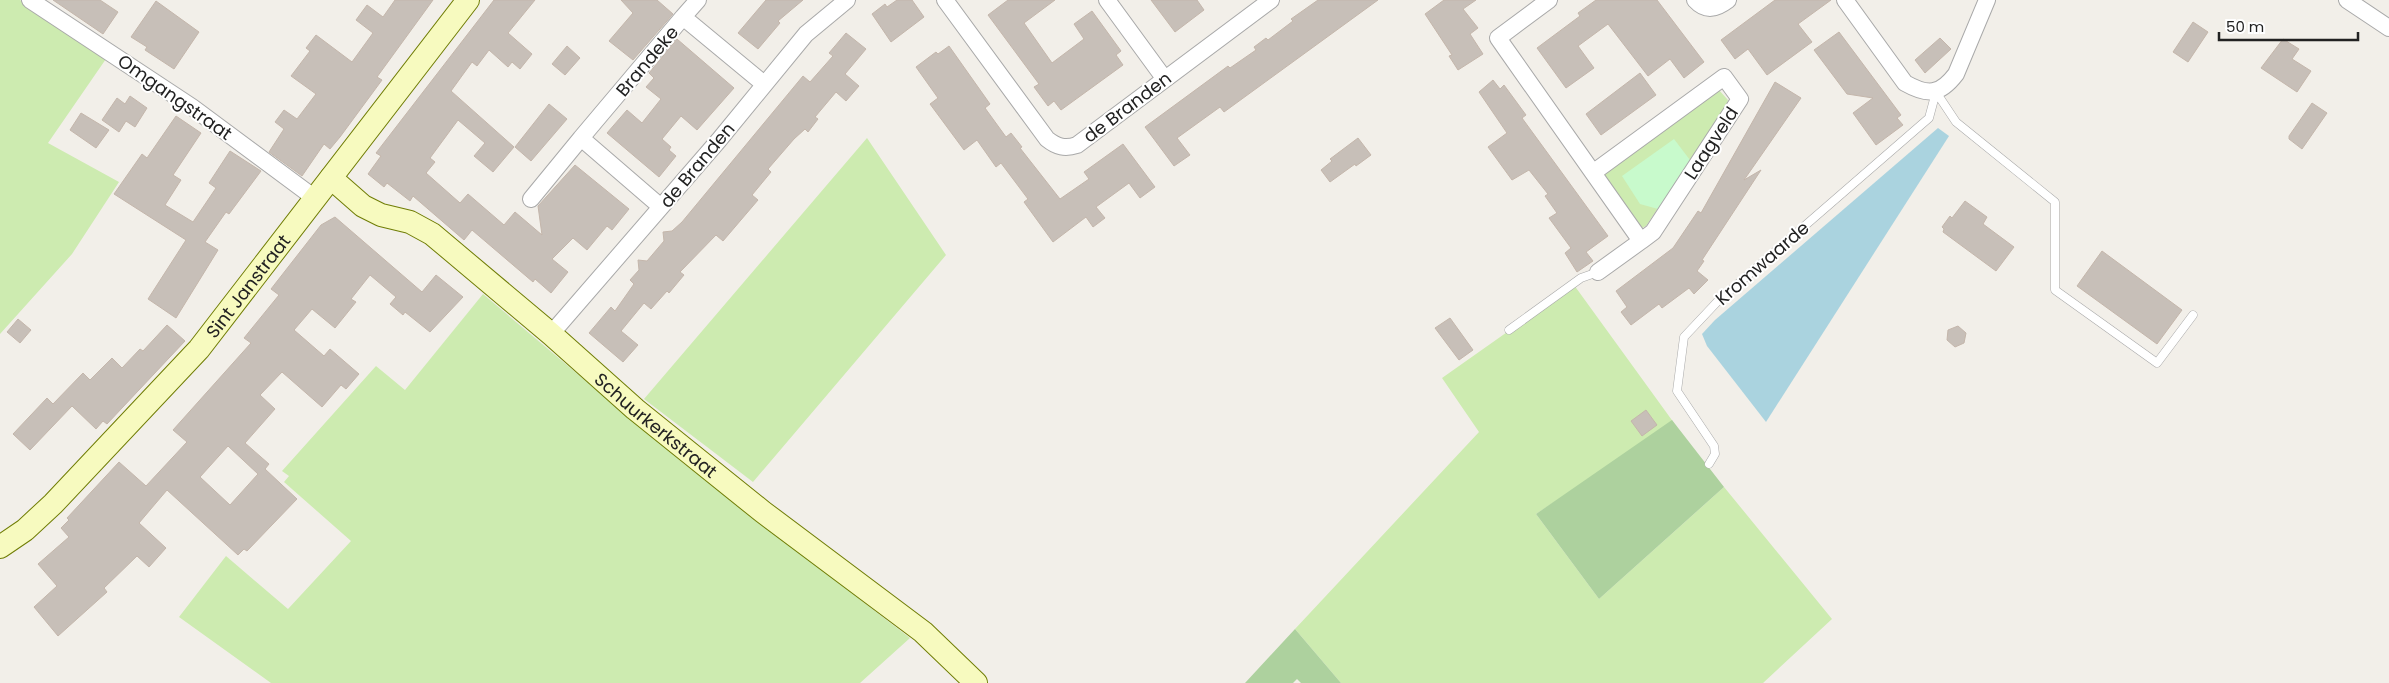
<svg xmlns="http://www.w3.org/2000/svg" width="2389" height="683" font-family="Poppins,sans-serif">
<rect width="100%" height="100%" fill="#f2efe9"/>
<path fill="#cdebb0" d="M0 0H20L108 56 48 143 119 182 72 254 0 334Z
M1718 89 1728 100 1726 107 1646 226 1642 228 1604 174Z
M867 138 946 255 753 482 644 399Z
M1574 285 1674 423 1536 514 1599 599 1724 487 1832 619 1763 683H1341L1295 629 1479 432 1442 378Z
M483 294 683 463 910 638 860 683H271L179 617 226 556 288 609 351 541 284 482 289 476 282 471 376 366 405 390Z"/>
<path fill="#add19e" d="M1672 420 1724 487 1599 599 1536 514Z
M1295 629 1341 683H1301L1297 679 1293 683H1245Z"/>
<path fill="#c8facc" d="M1674 139 1690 160 1658 209 1640 204 1622 176Z"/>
<path fill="#aad3df" d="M1938 128 1949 136 1766 422 1707 346 1702 334 1715 320Z"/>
<path fill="#c7bfb8" stroke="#c4b6ab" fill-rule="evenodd" d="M53 0H100L118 12 103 34Z
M395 0H433L377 77 382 80 340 137 330 149 324 144 302 176 269 152 284 129 275 122 284 110 297 119 316 94 291 76 310 51 306 48 316 35 352 62 373 33 356 20 367 5 383 17Z
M494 0H535L508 33 532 54 520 69 512 62 508 67 489 50 477 66 472 62 451 91 514 147 493 172 474 156 485 143 458 120 430 158 435 162 426 173 460 203 468 194 504 225 515 212 542 235 538 206 575 165 629 209 612 230 607 226 587 250 573 238 552 259 568 272 551 293 535 279 533 282 472 230 464 240 413 196 410 201 387 183 384 187 368 174 381 156 376 153Z
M621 0H657L673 14 633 60 609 41 633 13Z
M766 0H803L778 21 780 23 758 49 738 33Z
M897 0H912L924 17 891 42 872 14 885 4 887 7Z
M1008 0H1055L1024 23 1052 63 1084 39 1074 24 1092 11 1121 51 1116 55 1123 65 1061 110 1054 101 1048 106 1034 87 1039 84 988 15Z
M1151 0H1197L1204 10 1175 32Z
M1318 0H1378L1224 112 1220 107 1177 138 1190 155 1174 166 1145 127 1224 69 1228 66 1230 68 1256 50 1254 47 1266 38 1268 40 1293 21 1291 19Z
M1444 0H1476L1463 9 1478 28 1470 34 1483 54 1458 70 1449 56 1452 55 1425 14Z
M1596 0H1657L1704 62 1684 78 1670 59 1648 76 1608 24 1578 46 1594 68 1566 88 1537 48 1580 16 1578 13Z
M1775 0H1831L1798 24 1812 42 1767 75 1748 49 1735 59 1721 40Z
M156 1 199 32 174 69 145 50 147 47 131 37Z
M2193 22 2208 32 2188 62 2173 52Z
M1839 32 1901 115 1897 118 1903 125 1876 145 1853 113 1873 98 1847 94 1814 50Z
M846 33 866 49 845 74 859 86 846 101 836 92 815 117 818 119 808 132 805 129 794 139 768 169 771 172 752 195 758 200 723 241 716 235 680 272 684 275 669 293 667 291 651 309 644 303 621 331 638 345 623 362 589 333 611 307 615 311 634 284 630 280 639 270 638 260 647 261 664 241 663 232 672 231 682 222 803 76 810 82 833 56 829 53Z
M1940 38 1951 49 1925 73 1915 60Z
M677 39 734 88 697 130 681 116 662 139 671 147 669 150 676 156 659 177 607 133 627 110 642 123 661 99 646 87 654 78 649 73Z
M2283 39 2299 49 2292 59 2311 71 2297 92 2261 68Z
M567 46 580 58 565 75 552 64Z
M949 46 990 104 985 108 1006 137 1011 133 1022 147 1020 148 1060 199 1089 179 1084 172 1123 144 1155 187 1140 198 1129 183 1096 207 1105 218 1093 227 1086 217 1053 242 1024 202 1028 199 1001 163 996 167 977 140 964 150 930 104 938 98 916 67 936 52 938 54Z
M1640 73 1656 95 1601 135 1586 114Z
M1493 80 1500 89 1504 85 1526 115 1522 118 1608 236 1586 252 1593 261 1577 272 1565 253 1571 248 1549 218 1557 213 1545 196 1548 194 1529 170 1512 180 1488 147 1507 133 1479 92Z
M1775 82 1801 98 1744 180 1761 170 1702 260 1704 261 1697 271 1708 280 1694 294 1689 288 1662 308 1659 304 1631 325 1621 312 1627 307 1616 291 1673 248 1698 211 1701 213Z
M130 96 147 108 135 127 126 121 119 132 102 120 117 98 125 104Z
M2312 103 2327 113 2302 149 2289 139V136Z
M549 104 567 119 531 161 515 147Z
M81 113 109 130 96 148 70 130Z
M176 116 201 133 173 175 181 180 165 205 193 222 216 188 209 183 230 151 261 171 229 214 226 212 205 242 218 250 176 318 148 299 186 240 114 194 142 154 147 158Z
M1358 138 1371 155 1356 166 1355 164 1330 182 1321 170 1332 161 1330 159Z
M1965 201 1987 217 1983 224 2014 247 1996 271 1943 232 1944 229 1942 227 1950 216 1952 218Z
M335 217 422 292 436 275 463 297 430 332 405 312 403 315 390 304 396 297 370 275 351 299 356 302 335 328 312 309 294 330 324 356 330 349 359 374 346 389 341 385 322 407 282 372 260 395 275 409 245 443 269 464 265 469 297 499 247 551 244 549 238 555 167 490 139 523 166 548 149 567 137 556 104 588 107 592 58 636 34 607 57 586 38 564 69 537 61 528 69 520 67 518 119 462 146 486 187 442 173 430 251 343 244 338 279 295 271 289 321 225ZM228 446 258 474 230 505 200 477Z
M2102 251 2182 310 2157 344 2077 286Z
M1450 318 1473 350 1459 360 1435 328Z
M18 319 31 330 20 343 7 332Z
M167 325 185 341 107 424 103 421 96 429 72 406 30 450 13 434 47 398 53 404 83 373 90 380 112 358 122 368 140 349 143 351Z
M1958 326 1966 333 1964 343 1955 347 1947 340 1948 330Z
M1646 410 1657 425 1642 436 1631 421Z"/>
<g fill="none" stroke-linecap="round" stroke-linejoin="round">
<g stroke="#a9a9a9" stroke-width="9">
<path id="lane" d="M1936 92 1956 122 2055 202V290L2157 363 2193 315
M1509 330 1581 278 1598 272
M1709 464 1715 454 1714 446 1677 391 1684 337 1717 302 1929 118 1936 92"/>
</g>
<g stroke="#a9a9a9" stroke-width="18">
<path id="street" d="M30 0 192 107 316 199
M945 0 1047 139C1057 147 1065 149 1077 145L1271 0
M1107 0 1164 78
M1549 0 1498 38 1641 241 1653 232 1740 99 1724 77 1594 172
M1695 0C1706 12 1716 9 1728 0
M1845 0 1905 83C1928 96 1940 95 1956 74L1987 0
M2347 0 2389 28
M683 17 698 0
M531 199 581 138
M661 207 581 138 683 17 764 84
M1598 272 1641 241
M551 334 719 140 806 34 847 0"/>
</g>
<g stroke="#707d05" stroke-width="24">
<g id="secondary">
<path id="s1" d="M331 178 363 206 381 215 410 222 432 234 551 334 635 409 763 512 923 632 976 683"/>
<path id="s2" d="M0 547 25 530 53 504 199 349 468 0"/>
</g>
</g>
<use href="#lane" stroke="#fff" stroke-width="8"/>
<use href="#street" stroke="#fff" stroke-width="16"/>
<use href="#secondary" stroke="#f7fabf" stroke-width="22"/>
</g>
<g text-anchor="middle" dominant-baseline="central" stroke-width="4" stroke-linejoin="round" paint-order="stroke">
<g font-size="18" fill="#222" stroke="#fff">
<text transform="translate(647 61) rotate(-50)">Brandeke</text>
<text transform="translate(175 97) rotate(35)">Omgangstraat</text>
<text transform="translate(1127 107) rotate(-37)">de Branden</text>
<text transform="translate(1711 143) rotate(-57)">Laagveld</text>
<text transform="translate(697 165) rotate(-50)">de Branden</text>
<text transform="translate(1762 263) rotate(-41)">Kromwaarde</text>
<text stroke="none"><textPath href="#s2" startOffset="361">Sint Janstraat</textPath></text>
<text stroke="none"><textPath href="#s1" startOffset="412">Schuurkerkstraat</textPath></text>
</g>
</g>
<path d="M2219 32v8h139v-8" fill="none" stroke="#222222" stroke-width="2.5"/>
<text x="2226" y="32" font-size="15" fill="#222222" stroke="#ffffff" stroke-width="4" paint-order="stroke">50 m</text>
</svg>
